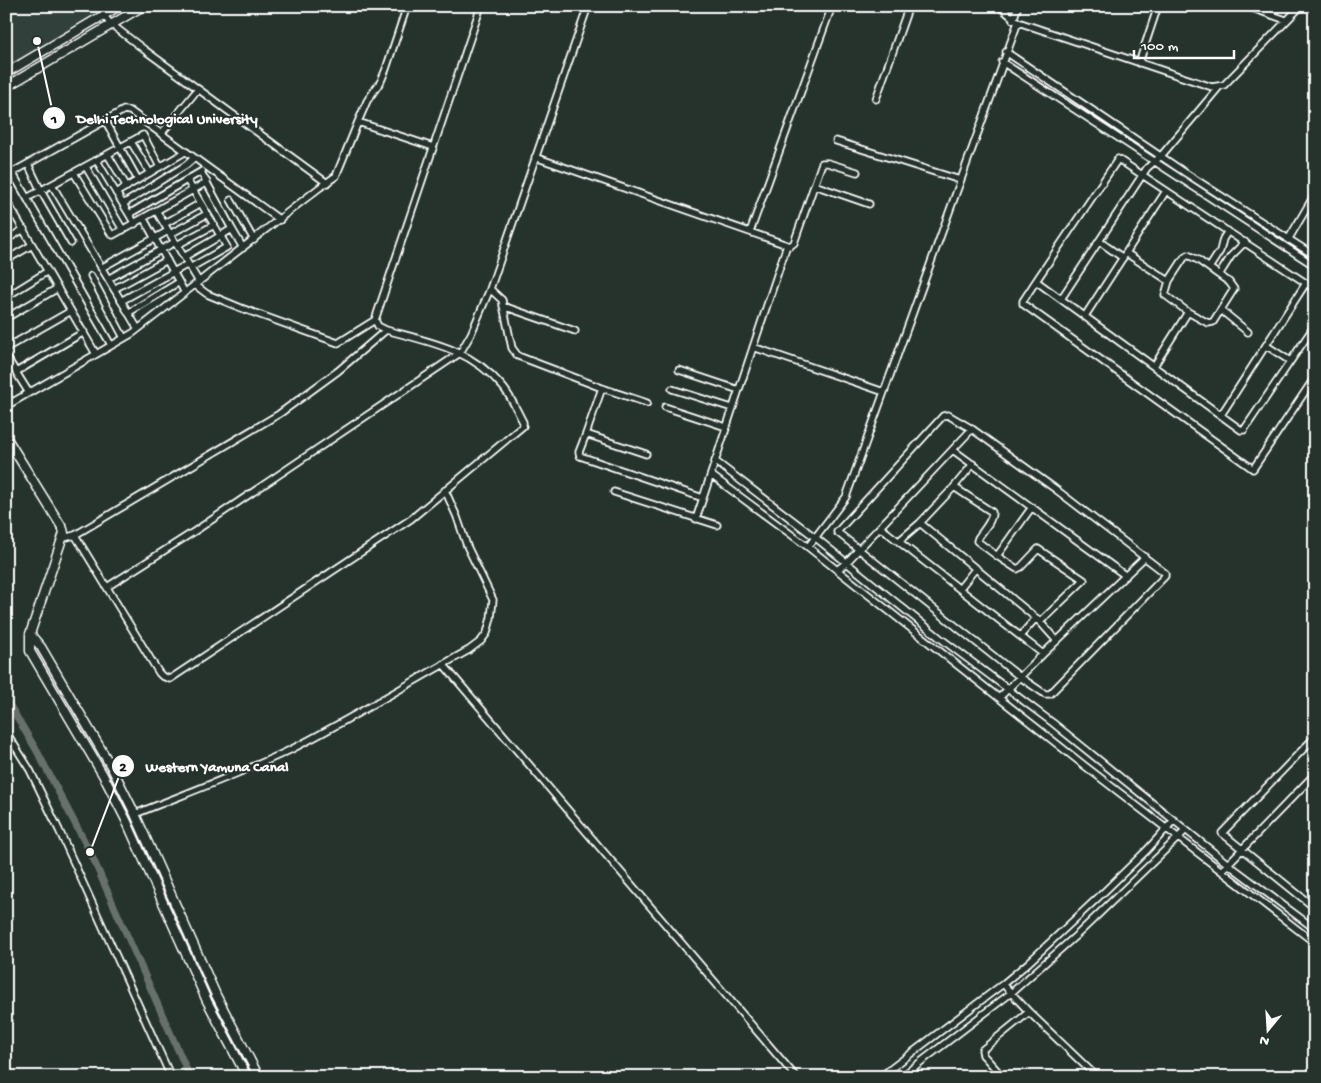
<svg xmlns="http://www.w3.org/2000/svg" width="1321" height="1083" font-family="'Gochi Hand',sans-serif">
<rect width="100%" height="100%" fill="#26332d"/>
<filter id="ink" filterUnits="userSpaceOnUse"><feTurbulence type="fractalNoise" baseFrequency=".02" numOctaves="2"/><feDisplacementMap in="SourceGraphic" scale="10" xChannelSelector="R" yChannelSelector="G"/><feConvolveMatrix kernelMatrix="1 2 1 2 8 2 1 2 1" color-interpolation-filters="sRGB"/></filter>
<g filter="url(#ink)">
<path fill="#333f3a" d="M6 6H131L6 76Z"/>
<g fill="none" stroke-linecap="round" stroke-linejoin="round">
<path stroke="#67706c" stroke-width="7" d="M6 699 37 751 90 852 190 1077"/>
<g stroke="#fff" stroke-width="9">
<path id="minor" d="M588 6 490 289 502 300 512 348 518 356 602 388 586 434 646 454
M999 6 1018 22 1212 87 1224 85 1301 6
M1246 6 1286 20
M103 15 111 24 146 51 327 183
M1013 20 1018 6
M1006 52 1184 172 1315 256
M1002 62 1315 266
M1139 63 1156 12
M876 99 909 6
M105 120 138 180
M358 122 367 101 381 81 386 69 407 6
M161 134 198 89
M836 141 960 180
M131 142 150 173
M108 155 127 187
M535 157 787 245 696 519
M97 161 135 224
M28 164 41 191 71 243
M86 167 123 230
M12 172 111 345
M74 173 111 234 113 235 207 182
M6 176 124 110 130 111 280 220
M52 185 138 329
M814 185 869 204
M116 193 185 152
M27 198 143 135 160 167
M6 200 96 354
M231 200 254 240
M123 204 186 165 194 158
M157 212 199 282
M129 214 202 171
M144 219 185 293
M6 220 15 214
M164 224 201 203
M232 229 243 248
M750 232 832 6
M170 234 207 214
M6 240 24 229
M1288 240 1315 194
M1099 241 1123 258
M177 245 214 225 187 180
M787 245 790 246 794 243 822 163H828L857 172
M1126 253 1169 281 1184 258 1188 255 1198 260 1219 275
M184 257 232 229 201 172
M6 260 32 245
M101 268 168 231
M190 268 227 247 214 225
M1209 268 1220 251 1223 239 1228 231
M91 276 124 338
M108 279 175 242
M1036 281 1241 430H1244L1315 325
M1169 281 1165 295 1188 312
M195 285 207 294 241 308 338 343 375 320
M114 289 167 260
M1315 289 1118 159 1036 281 1023 301V304L1253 469 1315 377
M6 297 48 271
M1061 299 1147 168 1161 156 1219 87
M121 301 188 264
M503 306 575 331
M1221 310 1248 332
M128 313 179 282
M1085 316 1166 191
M6 318 58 288
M1267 346 1290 361
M753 347 884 392
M6 348 71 311
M6 356 29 393
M1154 366 1188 312 1208 323 1213 322 1234 289 1229 282 1219 275 1231 256 1245 242
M679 370 739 390
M16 372 84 332
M602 388 647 403
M672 389 732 408
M6 394 11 403
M6 406 133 333 319 188 336 176 358 122 433 147
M665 407 726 427
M948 415 972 429 1054 488 1165 573V576L1050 694H1045L1020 677 837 532 943 416Z
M1221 415 1306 283
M586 434 579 452 580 456 703 498
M953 450 1126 576
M715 461 816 538 940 638 1053 723 1228 864 1315 929
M711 475 808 547 1085 766 1315 943
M954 487 973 464
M614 492 717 525
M880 527 1043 654
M75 535 159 673 162 676 170 679 411 519 523 426V422C517 411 511 396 502 386 471 349 430 342 386 330L378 326 375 320 481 6
M64 538 75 535 279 414 338 371 386 330
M899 541 920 523
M808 547 846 497 1018 22
M997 556 1017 569 1021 567 1038 549 1084 580 1040 622 1036 618
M837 570 846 563 972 429
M107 587 195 531 460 353 471 334 490 289
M960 588 976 568
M1040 622 1057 641
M1021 635 1036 618 920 523 954 487 992 512C993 521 983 530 978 538L977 541 997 556 1032 507
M443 664 796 1077
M1000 697 1043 654 1145 557
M6 732 30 770 59 830 171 1077
M1315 737 1222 833 1315 908
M135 814C187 793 240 774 290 750 351 719 409 683 469 650L481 641 487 633 491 618 493 600 467 546 457 517 445 490
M1222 870 1315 774
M1003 984 1029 1012 1097 1077
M880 1077 1003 984 1028 963 1105 891 1147 850 1174 820
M901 1077 1011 993 1080 932 1186 830
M1003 1077 983 1055 982 1050 1029 1012"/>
</g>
<g stroke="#fff" stroke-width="11">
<path id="tertiary" d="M6 73 119 6
M6 87 143 6
M6 437 63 529 64 533 30 634V651L103 775 126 820 207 1001 247 1077
M30 634 41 647 112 768 135 814 216 995 259 1077"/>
</g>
<use href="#minor" stroke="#26332d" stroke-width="5.5"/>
<use href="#tertiary" stroke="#26332d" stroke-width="8"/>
</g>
</g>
<path fill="none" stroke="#fff" stroke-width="2" d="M37 41L54 118M90 852L123 766"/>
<g fill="#fff" stroke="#26332d" stroke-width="2">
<circle cx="37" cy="41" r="5"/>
<circle cx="90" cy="852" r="5"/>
<circle cx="54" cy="118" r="12"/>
<circle cx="123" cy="766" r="12"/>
</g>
<g font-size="15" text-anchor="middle" font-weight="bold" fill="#111">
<text x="54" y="123">1</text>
<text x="123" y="771">2</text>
</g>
<g font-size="15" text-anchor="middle" font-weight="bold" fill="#fff" stroke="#26332d" stroke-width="4" stroke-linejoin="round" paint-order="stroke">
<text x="167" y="123">Delhi Technological University</text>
<text x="217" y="771">Western Yamuna Canal</text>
</g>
<rect width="1321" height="1083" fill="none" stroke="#26332d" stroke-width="25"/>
<rect x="12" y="12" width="1296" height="1058" fill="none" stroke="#fff" stroke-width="2" filter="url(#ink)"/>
<g transform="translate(1268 1030) rotate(198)" stroke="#26332d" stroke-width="4" paint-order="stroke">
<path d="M0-4L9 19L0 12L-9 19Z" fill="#ffffff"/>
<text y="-8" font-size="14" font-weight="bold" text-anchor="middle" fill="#ffffff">N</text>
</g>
<path d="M1134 50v8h100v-8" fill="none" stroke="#ffffff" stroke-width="2.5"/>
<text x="1141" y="50" font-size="15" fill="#ffffff" stroke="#26332d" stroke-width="4" paint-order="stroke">100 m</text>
</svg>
